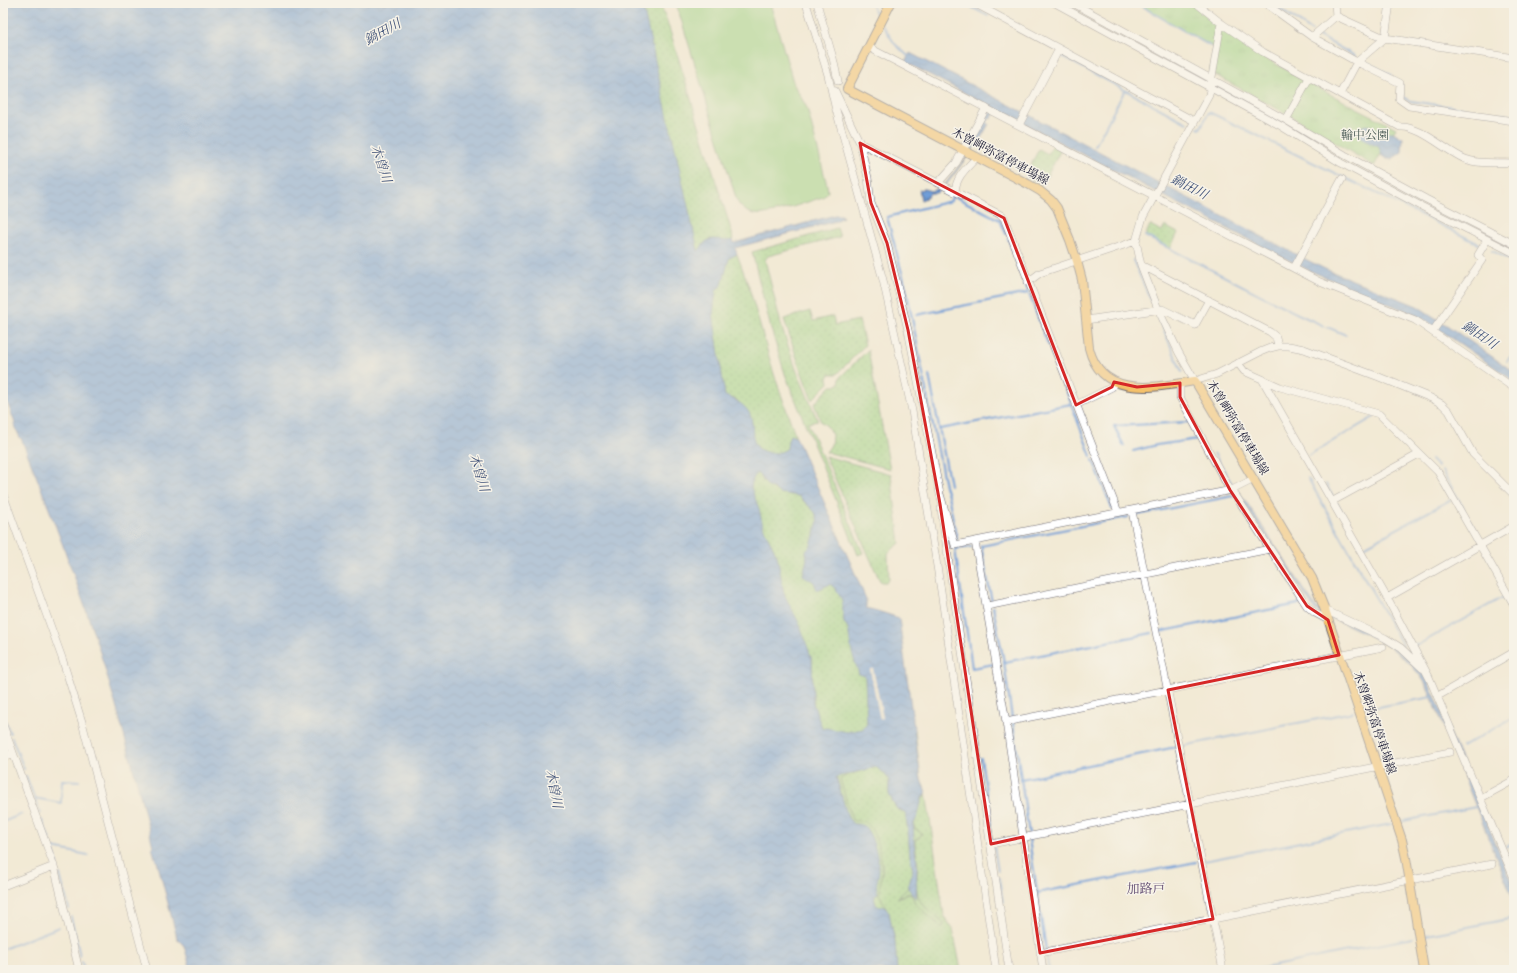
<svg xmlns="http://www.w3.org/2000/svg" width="1517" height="973" font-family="Vollkorn,'Noto Serif JP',serif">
<defs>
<pattern id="grass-dots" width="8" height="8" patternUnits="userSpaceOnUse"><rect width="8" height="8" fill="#9bd386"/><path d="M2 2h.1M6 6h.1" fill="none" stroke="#85b575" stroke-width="1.8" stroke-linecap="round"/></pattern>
<pattern id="wetland-marsh" width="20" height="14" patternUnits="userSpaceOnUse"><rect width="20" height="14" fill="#9bd386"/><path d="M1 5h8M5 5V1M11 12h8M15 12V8" fill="none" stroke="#85b575"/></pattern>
<pattern id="park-tufts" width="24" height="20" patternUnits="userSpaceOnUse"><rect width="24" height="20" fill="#9bd386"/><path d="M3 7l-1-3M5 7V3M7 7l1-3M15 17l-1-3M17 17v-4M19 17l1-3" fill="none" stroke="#85b575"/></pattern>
<pattern id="water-waves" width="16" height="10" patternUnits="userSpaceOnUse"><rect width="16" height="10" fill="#6f9dd7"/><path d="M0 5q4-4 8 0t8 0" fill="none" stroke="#5b80b0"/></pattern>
</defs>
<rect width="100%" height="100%" fill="#f7f3e8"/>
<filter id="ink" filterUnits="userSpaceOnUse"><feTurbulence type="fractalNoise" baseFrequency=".025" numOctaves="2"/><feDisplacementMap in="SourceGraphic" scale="8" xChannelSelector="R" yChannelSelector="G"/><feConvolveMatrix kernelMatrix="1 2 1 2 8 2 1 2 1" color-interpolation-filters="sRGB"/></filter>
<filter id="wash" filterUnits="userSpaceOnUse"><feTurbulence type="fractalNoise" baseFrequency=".012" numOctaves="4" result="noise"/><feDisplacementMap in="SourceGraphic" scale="16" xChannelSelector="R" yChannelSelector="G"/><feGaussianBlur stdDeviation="0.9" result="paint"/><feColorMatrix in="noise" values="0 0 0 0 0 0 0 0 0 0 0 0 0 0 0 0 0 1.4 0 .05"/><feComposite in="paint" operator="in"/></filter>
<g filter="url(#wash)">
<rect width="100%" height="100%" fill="#f2ead5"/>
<path fill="url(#grass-dots)" stroke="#5e7a60" d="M642 3H660L667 21 732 233 733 240C724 243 714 236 707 241 703 243 701 249 698 252Z
M1053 145 1061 150 1042 185 1025 176 1039 149 1048 154Z
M1150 225 1162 231 1165 226 1178 233 1170 249 1145 236Z
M837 228 840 237 768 256 765 260 782 328 796 369 818 421 808 423 863 553 858 555 785 374 771 329 752 252Z
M737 254 749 287 774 374 796 437 790 435 788 441 787 449 776 454 763 452 754 444 752 435V422L737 400 725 396 713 314 716 290 722 285 729 258Z
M810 311 813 321 833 316 835 325 859 320 865 345 837 374H830L828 378 829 383 812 400 800 368 784 319Z
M868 350 890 469 826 452 831 445 832 435 827 426 821 422 814 404 831 386H835L839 384 840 377Z
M825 456 891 474 900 543 888 553 889 580 886 582H881L879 579Z
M756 473 760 475 763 481 779 493 798 496 815 512 818 521 811 546 806 551 807 559 803 574 814 582 817 590 830 584 835 588 843 600 844 622 848 628 850 641 859 674 865 676 867 724 863 729 847 732 826 728 822 729 813 703 812 660 784 594 777 556 763 527 759 509 751 488 752 481Z
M876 767 885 774 889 780V794L897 809 905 812 908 829 910 856 913 870 908 888 898 898 909 893H911L915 903 920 908 942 928 944 924 922 904 918 897 916 885 917 875 915 840 920 837V832L914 828C913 822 923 797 926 792L944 916 953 929 961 970H897L896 968 895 942 889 913 878 893 880 891 879 885 882 874V862L852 820 840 779 850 774Z"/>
<path fill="url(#wetland-marsh)" stroke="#5e7a60" d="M915 729 921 780 926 792C923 797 913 823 914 828L922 834 915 840 918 865 916 885 918 897 922 904 944 924 942 928 920 908 915 903 911 893H908L897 898 908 888 913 870 910 856 908 829 905 812 897 809 889 794V780L885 774 876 767 850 774 840 779 852 820C856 821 861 821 865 822 876 828 882 860 882 872 881 879 879 884 880 891L879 894 889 913 895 942 897 970H894C882 921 866 873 853 824L848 818 835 771Z"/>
<path fill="url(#park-tufts)" stroke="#5e7a60" d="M1139 3H1192L1218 25 1261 55 1314 86 1396 128 1374 166 1296 119 1210 72 1216 49 1148 10Z"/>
<path fill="#9bd386" stroke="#5e7a60" d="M676 3H770L794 85 807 108 827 185 828 192 823 197C807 202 768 217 754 214 746 212 741 208 737 201Z"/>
<path fill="url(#water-waves)" stroke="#486089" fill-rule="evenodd" d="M3 3H642L698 251C701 249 703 243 707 241 715 236 724 243 733 240L734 243 835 215H842L843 217 836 221 735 248 737 254 729 258 722 285 716 290 713 314 725 396C734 399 742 403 748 411 757 423 746 448 766 452 776 454 778 454 787 449L788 441 790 435 796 437 866 599V608C878 611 888 614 899 618L921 780 926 792 922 798 918 815 913 825 914 845 917 862 916 899 908 888 913 870 910 856 908 829 905 812 897 809 889 794V780L885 774 876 767 836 777 848 818 853 824C857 824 861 824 865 827 872 834 879 859 879 869 879 880 874 882 878 893 873 897 874 900 876 905L880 907 885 906 889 913 895 942 897 970H191L184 946 177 938 157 861H156L152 847 153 846C138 785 122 725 104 665 80 588 51 512 21 438H20L14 424 15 423 3 391ZM756 473 760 475 768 487 774 488 779 493 799 496 815 512 818 521 811 546 806 551 807 559 803 575 814 582 817 590 830 584 835 588 842 600 844 622 848 628 852 653 859 674 865 676 867 724 863 729 847 732 826 728 822 729 813 703 812 660 800 625 784 594 777 556 763 527 759 509 751 488 752 481Z
M910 53 1301 257 1325 269 1417 306 1448 326 1514 372V381L1427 321 1411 313 1306 269 997 110 991 119 987 117 992 107 905 62Z
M984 122 989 124 979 141 944 188 936 193H930L926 198 921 200 919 190 924 189 931 191 942 188 965 158 974 144 975 138Z
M1367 125 1383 132H1393L1403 138 1402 152 1392 159H1387L1382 156 1379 147 1364 140 1359 134C1359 128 1361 126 1367 125Z
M1233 485 1243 497 1315 606 1322 612C1357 627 1396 640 1421 671 1428 679 1431 689 1436 698L1514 888V901L1430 693C1426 685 1423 678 1417 672 1394 642 1353 629 1320 613L1314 609 1238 495Z"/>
<path fill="#f2ead5" d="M870 669H873L883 718 880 719Z"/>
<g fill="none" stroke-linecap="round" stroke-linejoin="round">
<path stroke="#6f9dd7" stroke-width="2" d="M871 3 879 20
M964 3 988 16
M1139 3 1148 10 1210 46
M1275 6 1312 31
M883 26 895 44 909 57
M1317 35 1355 56
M1061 56 1187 123
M1365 62 1391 75
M1403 94V97L1411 101 1514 116
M985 125 990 115
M1198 128 1200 129 1209 112 1413 211 1479 244
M1095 146 1125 90
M1145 236 1298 314 1324 326
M1008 238 1048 345
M1492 251 1514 262
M1133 260 1151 301
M916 315 1028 293
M1159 319 1182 372
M1327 327 1346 335
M1050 349 1091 456
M1507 361 1514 352
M929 375 950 485
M940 429 1071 404
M1124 446 1114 426 1189 422
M1133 451 1157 445 1198 439
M1214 453 1234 487
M1309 455 1374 417
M1093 460 1112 509
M1431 460 1438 467
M1442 471 1464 509
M1308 478 1403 646
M1326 484 1333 497
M1337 503 1352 530
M1137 515 1233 496
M1467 516 1481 540
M957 539 948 495 945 486 906 288 887 217 951 201 952 195 1000 220 1006 234
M971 547 955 549 972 668 994 664
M1362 548 1450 500
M1511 592 1514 591
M992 602 981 546 1128 517
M993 607 1004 662 1012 718
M1159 632 1303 603
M1415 644 1416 646 1505 596
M1005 662 1152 633
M1362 710 1432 697
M3 715 10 733
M1013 723 1029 834
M12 738 24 769
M1183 746 1353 712
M1462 747 1514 717
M981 758 991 824
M26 776 40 813
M1021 779 1176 747
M34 798 61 803 62 780 79 781
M42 820 50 840
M1403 821 1476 807
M3 822 22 814
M1029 839 1046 950
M994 846 998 871
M1506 847 1514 843
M53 848 88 855
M53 849 58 865
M1204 861 1391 824
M60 875 69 909
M999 878 1003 902
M1037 893 1196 862
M71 917 80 956
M1422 936 1514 918
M3 949 59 927
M1046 954 1049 970
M82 962 84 970
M1254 970 1412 938"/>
</g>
</g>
<g filter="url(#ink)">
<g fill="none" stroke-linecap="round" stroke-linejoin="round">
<g stroke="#6b6871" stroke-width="8">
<path id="minor" d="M806 3 828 75 835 106 883 280 912 411 941 591 996 970
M817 3 833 58 838 81
M974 3 1194 121
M1055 3 1281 126 1341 163 1421 206 1514 253
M1073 3 1286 120 1345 155 1426 199 1514 244
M1196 3 1221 23 1263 52 1400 127C1419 125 1446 151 1465 159 1480 165 1499 162 1514 163
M1265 3 1312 37 1357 62 1400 83 1399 99 1409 106 1514 121
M1335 3 1336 16
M1336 16 1384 38
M1221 23 1209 95 1143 217 1136 241 1141 265 1158 309 1179 353 1195 381 1217 374 1260 352 1270 348 1278 346H1289L1304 349 1379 377 1431 398 1442 404 1449 411 1473 454 1514 495
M1312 37 1336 16
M1385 38 1514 58
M868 47 1320 282 1415 320 1514 388
M835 91 860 143 868 178 871 203 887 243 908 330 940 494 955 545 1232 490 1254 479
M1340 94 1357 62 1385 38 1390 3
M1286 120 1309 78
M1019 125 1059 49
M860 143 1001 215 1004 218 1118 512
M938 183 956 163 986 108
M955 192C956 176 967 168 977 157
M1141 265 1270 332 1276 337 1278 346
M1294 268 1342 179
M1028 282 1040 273 1136 241
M1086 320 1162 309 1195 325 1209 300
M1433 331 1482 260 1478 255 1487 240
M1238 363 1244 371 1280 387 1379 414 1438 472 1514 605
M1262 379 1387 598 1429 677 1514 878
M1180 383V397L1230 490
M1076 405 1112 387 1114 382
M1232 490 1307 606 1315 613 1328 620
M3 494 62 658 82 722 147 970
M1333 501 1419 454
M941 509 1009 970
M1132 511 1223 970
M975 541 1006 722 1043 970
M1387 598 1514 526
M987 606 1270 549
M1325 610 1385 638 1401 648 1422 668
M1438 696 1514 652
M1006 722 1383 647
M3 725 54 866 79 970
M3 757 13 753
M1481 798 1514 780
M991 844 1450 752
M3 886 54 866
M1040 953 1492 864"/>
</g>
<g stroke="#6b6871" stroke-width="10">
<path id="major" d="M891 3 847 89 1028 184 1040 191 1051 200 1057 208 1070 240 1077 261 1082 280 1089 348C1102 400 1155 387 1195 381L1312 578 1325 610 1402 840 1406 858 1424 970"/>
</g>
<use href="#minor" stroke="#fff" stroke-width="7"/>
<use href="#major" stroke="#f5c16b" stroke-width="8"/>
</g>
</g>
<path d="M0 0H1517V973H0ZM860 143 1004 218 1076 405 1112 387 1114 382 1137 387 1180 383V397L1230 490 1307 606 1328 620 1339 655 1168 690 1213 919 1040 953 1023 837 991 844 940 504 908 330 887 243 871 203Z" fill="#f2ead5" fill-opacity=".55" fill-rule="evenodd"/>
<path fill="none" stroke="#d62828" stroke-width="3" stroke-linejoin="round" d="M860 143 1004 218 1076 405 1112 387 1114 382 1137 387 1180 383V397L1230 490 1307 606 1328 620 1339 655 1168 690 1213 919 1040 953 1023 837 991 844 940 504 908 330 887 243 871 203Z"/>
<g text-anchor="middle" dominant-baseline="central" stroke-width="3" stroke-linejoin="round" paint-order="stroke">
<g font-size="12" fill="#465752" stroke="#f7f3e8">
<text x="1365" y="136">輪中公園</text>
</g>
<g font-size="12" fill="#22223b" stroke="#f7f3e8">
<text transform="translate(1000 157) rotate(28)">木曽岬弥富停車場線</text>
<text transform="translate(1237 428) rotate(59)">木曽岬弥富停車場線</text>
<text transform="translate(1374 723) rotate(71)">木曽岬弥富停車場線</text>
</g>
<g font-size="13" font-style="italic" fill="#415379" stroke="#f7f3e8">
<text transform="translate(383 33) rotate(-29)">鍋田川</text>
<text transform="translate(380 164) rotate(72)">木曽川</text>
<text transform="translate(1189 188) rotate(27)">鍋田川</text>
<text transform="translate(1479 336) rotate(34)">鍋田川</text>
<text transform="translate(478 473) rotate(73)">木曽川</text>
<text transform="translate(553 789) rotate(79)">木曽川</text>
</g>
<g font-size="13" fill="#624d73" stroke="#f7f3e8">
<text x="1146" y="890">加路戸</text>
</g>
</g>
<rect width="1517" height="973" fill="none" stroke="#f7f3e8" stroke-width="16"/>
</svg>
